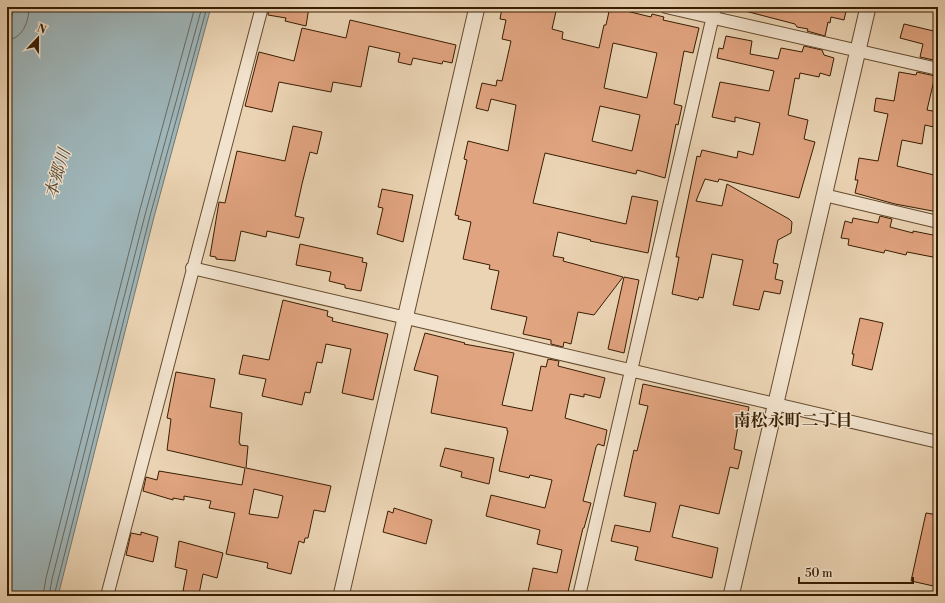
<svg xmlns="http://www.w3.org/2000/svg" width="945" height="603" font-family="'Libre Bodoni','Noto Serif JP',serif">
<rect width="100%" height="100%" fill="#ebd4b4"/>
<filter id="stains"><feTurbulence type="fractalNoise" baseFrequency=".005" numOctaves="4"/><feColorMatrix values="0 0 0 0 .2 0 0 0 0 .09 0 0 0 0 .02 0 0 0 .5 -.17"/></filter>
<radialGradient id="worn" r=".72"><stop offset=".6" stop-color="#630" stop-opacity="0"/><stop offset="1" stop-color="#630" stop-opacity=".3"/></radialGradient>
<path fill="#9eb5b9" stroke="#75786f" d="M15 7H211L154 217 58 596H7V30Z"/>
<g fill="none" stroke-linecap="round" stroke-linejoin="round">
<path stroke="#6b695d" stroke-width="1" d="M7 40C23 39 29 21 29 7
M43 596 46 578 139 213 195 7
M49 596 52 579 145 215 202 7
M54 596 150 216 207 7"/>
</g>
<path fill="#e1a480" stroke="#381d01" fill-rule="evenodd" d="M269 7H309L306 26 285 21 286 18 268 15Z
M514 7H557L552 29 563 32 562 39 599 48 604 25H606L610 7 651 17 652 14 664 17 663 20 699 28 693 53 684 51 674 104 682 106 678 125 676 124 665 178 637 170 636 174 545 153 533 203 626 224 632 196 658 201 648 253 590 241 591 240 558 232 553 256 564 258 563 261 623 277 594 315 578 312 571 344 564 342 563 347 551 344V340L523 334 527 317 491 309 499 271 489 269 490 265 463 259 471 222 458 219 459 216 455 215 467 160 464 159 468 141 508 151 516 105 491 99 488 111 476 108 482 83 496 86 497 80 502 81 511 41 502 39 506 20 500 19 502 8 513 10ZM613 43 657 53 647 98 604 88ZM600 106 640 115 632 151 592 141Z
M746 7H847L844 20 831 17 830 23 828 22 825 36 807 31 808 29 797 27 795 24 745 11Z
M350 20 456 45 452 63 443 61 442 64 413 58 411 65 398 62 400 53 369 46 361 87 333 82 331 92 279 82 272 112 245 106 259 52 294 61 302 28 346 38Z
M904 24 938 32V61L920 57 923 44 900 38Z
M726 36 752 41 750 54 778 59 781 48 802 52 804 46 822 50 824 55 834 58 830 76 820 73 819 77 800 73 799 79 795 78 788 115 808 120 804 139 815 142 799 198 719 179 718 182 705 179 696 201 722 206 727 184 789 219 792 222 791 233 778 240 773 263 778 264 775 279 783 281 780 294 764 291 759 310 733 305 743 260 712 254 703 298 699 297 698 300 672 294 679 257H676L697 156 700 157 702 150 737 158 738 151 753 155 760 123 735 117V122L712 117 720 82 769 91 774 71 717 58 719 48 723 49Z
M899 72 916 75 917 72 935 76 927 110 938 112V128L925 125 922 144 902 140 897 166 938 176V212L895 204 855 193 858 180H855L859 158 878 161 888 114 874 111 876 98 894 101Z
M293 126 322 132 317 154 310 152 302 184 295 216 304 218 299 238 267 231 266 237 241 231 235 261 216 259V257L210 256 219 202 225 203 237 151 285 161Z
M382 189 413 195 403 242 377 234 383 208 378 207Z
M880 216 892 219 890 227 913 233V231L938 236V258L907 252 906 255 885 250 884 253 848 245 849 239 841 238 845 221 852 223 853 218 878 223Z
M300 244 363 258 362 262 367 263 361 291 345 288V285L329 281 331 272 296 265Z
M624 277 639 280 624 353 608 349Z
M283 300 328 311 327 316 333 318 332 321 388 334 373 400 342 393 351 349 326 344 322 363 317 362 310 393 305 392 302 405 262 396 266 379 239 374 243 355 269 360Z
M860 318 883 323 872 370 852 365 854 354H852Z
M425 333 465 343 464 344 514 353 502 405 532 411 541 366 546 367 548 359 559 361 558 366 605 378 600 398 584 394V397L570 394 565 418 607 430 604 446 598 444 596 447 583 501 591 503 584 528H583L567 596H527L533 568 557 573 562 550 537 544 540 530 486 516 491 495 545 508 552 480 530 475 529 478 499 471 508 431H507V428L431 413 438 376 414 370Z
M176 372 215 379 210 407 242 413 239 443H240V445L248 446 246 468 331 486 325 512 314 510 308 538H305L304 543 299 541 291 574 267 568 268 563 226 554 235 513 209 508 211 501 184 496V500L173 498V500L143 491 146 477 157 480 159 471 242 485 245 468 167 450 171 419 167 418ZM254 489 283 496 278 518 249 514Z
M643 384 749 407 746 422 739 420 734 449 742 451 738 469 730 467 719 514 680 505 672 537 718 548 712 578 635 560 638 547 611 541 615 525 650 532 656 503 624 496 634 450 637 451 648 406 639 404Z
M445 448 494 458 489 484 461 477 462 472 440 466Z
M394 508 432 520 426 544 383 532 388 511 393 513Z
M926 513 938 515V587L911 581Z
M141 532 158 537 153 562 126 555 131 533 141 535Z
M179 541 223 553 217 578 203 574 199 594 183 591 187 570 175 567Z"/>
<g fill="none" stroke-linecap="round" stroke-linejoin="round">
<g stroke="#654b2e" stroke-width="14">
<path id="minor" d="M666 7 938 69
M824 195 938 222
M192 268 938 442
M107 596 262 7
M579 596 715 7"/>
</g>
<g stroke="#654b2e" stroke-width="17">
<path id="tertiary" d="M341 596 477 7
M731 596 868 7"/>
</g>
<use href="#minor" stroke="#f2e3ce" stroke-width="12"/>
<use href="#tertiary" stroke="#f2e3ce" stroke-width="15"/>
</g>
<g text-anchor="middle" dominant-baseline="central" stroke-width="3" stroke-linejoin="round" paint-order="stroke">
<g font-size="17" font-style="italic" fill="#574b38" stroke="#f2e3ce">
<text transform="translate(58 174) rotate(-73)">本郷川</text>
</g>
<g font-size="17" font-weight="bold" fill="#381d01" stroke="#f2e3ce">
<text x="793" y="421">南松永町二丁目</text>
</g>
</g>
<rect width="945" height="603" fill="none" stroke="#ebd4b4" stroke-width="24"/>
<rect x="8" y="8" width="929" height="587" fill="none" stroke="#381d01" stroke-width="2"/>
<rect x="12" y="12" width="921" height="579" fill="none" stroke="#381d01"/>
<g transform="translate(38 38) rotate(22)" stroke="#f2e3ce" stroke-width="3" paint-order="stroke">
<path d="M0-3L7 15L0 10L-7 15Z" fill="#381d01"/>
<text y="-6" font-size="11" font-weight="bold" text-anchor="middle" fill="#381d01">N</text>
</g>
<path d="M799 577v6h114v-6" fill="none" stroke="#381d01" stroke-width="2"/>
<text x="805" y="577" font-size="12" fill="#381d01" stroke="#f2e3ce" stroke-width="3" paint-order="stroke">50 m</text>
<rect width="100%" height="100%" filter="url(#stains)"/>
<rect width="100%" height="100%" fill="url(#worn)"/>
</svg>
